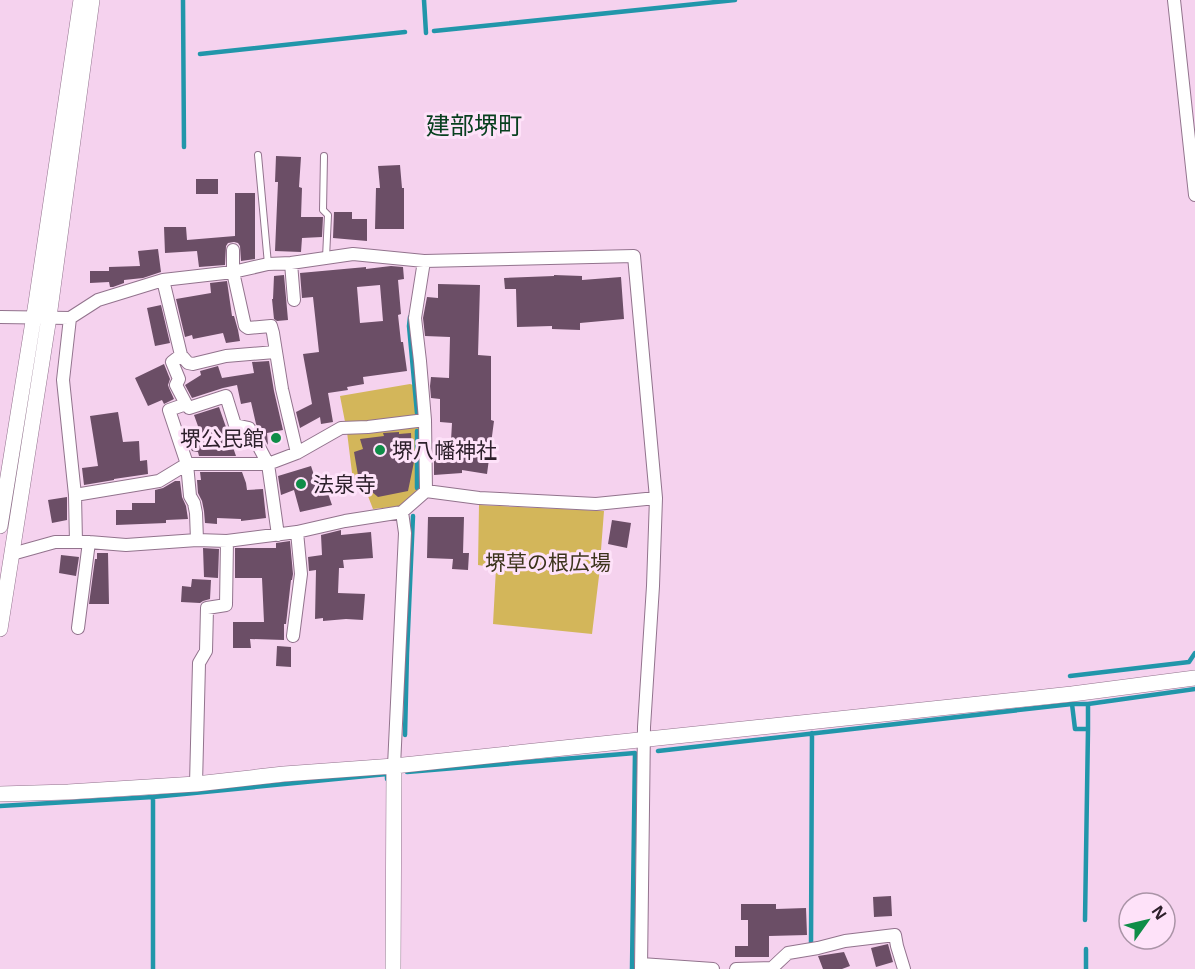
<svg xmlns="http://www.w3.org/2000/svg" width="1195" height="969" font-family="'Noto Sans','Noto Sans JP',sans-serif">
<rect width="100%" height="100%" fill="#f5d2ee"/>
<path fill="#d3b65a" d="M410 384 419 387 422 489 402 506 373 509 366 491 354 489 347 432 340 396Z
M479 505 604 511 599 576 592 634 493 624 496 568 478 565Z"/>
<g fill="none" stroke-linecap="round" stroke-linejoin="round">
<path stroke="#2196aa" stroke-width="4.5" d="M183 0 184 147
M424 0 426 33
M434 31 735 0
M200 54 405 32
M410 317 409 326 417 413
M417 431V488
M1070 676 1189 662 1195 653
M1072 704 1075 729H1088
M405 735 407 653 413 516
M658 751 1072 704H1088L1195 689
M407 772 635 753 632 969
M153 797V969
M0 806 153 797 387 774V779
M1085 920 1088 729V704
M811 945 812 733
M1086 969V949"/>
</g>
<path fill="#6b4e66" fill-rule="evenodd" d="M276 156 301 157 299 187 302 188 301 217H323L322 237 302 238 301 252 275 251 278 182H275Z
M400 165 402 188H404V229H375L376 188H380L378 166Z
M196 179H218V194H196Z
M235 193H255V259L241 261 240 246 238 243 234 242 228 243 226 246 225 265 199 267 197 251 165 253 164 227H186L187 240 235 236Z
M334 212H352V219H367V241L333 238Z
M158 249 161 272 143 278 124 280V283L113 287H110L109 282 90 283V271H109V267L140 266 138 251Z
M391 266 403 267 404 279 398 280 401 314 398 315 401 342H403L407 371 363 377 364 384 347 387 348 390 328 393 333 422 321 424 320 417 300 428 296 412 312 404 303 354 319 352 313 297 302 298 300 273 366 267V269ZM380 285 383 321 360 323 357 287Z
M284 275 288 320 277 321 274 319 272 299H273L274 276Z
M554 275 582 276V280L621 277 624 319 580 323V330L552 329V326L517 327 516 289H505L504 278 554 276Z
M227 281 232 316H234L238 330 240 341 226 343 223 333 193 339 192 335 185 337 176 299 211 293 210 283Z
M438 284 480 285 478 355 491 356V420L494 421 487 474 462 470V473L434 475V457L450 458 452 423 440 422V399L431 398 430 386 431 377 449 378 450 337 425 336 423 318 427 297 438 298Z
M161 305 170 343 155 346 147 308Z
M269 361 274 391 283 430 267 433 268 445 256 424 251 402 241 404 237 385 223 388 192 398 185 385 201 375 200 371 218 366 222 378 254 373 252 362Z
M164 364 170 379 168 385 169 388 174 399 164 404 162 400 148 406 135 378Z
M219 407 236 456H199L198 452 192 451 190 446V440H203L194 415Z
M118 412 123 442 139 441 140 461 147 460 148 474 114 479V480L84 485 82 468 98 466 90 416Z
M399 432V434L411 433 412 457H415L408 491 378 497 359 481 354 452 363 449 360 439 384 436 383 433Z
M311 466 315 478 322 476 332 505 300 512 294 490 281 495 278 476Z
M200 472H242L246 483 247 490 263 489 266 518 241 521V519L217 518V524L205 523 204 511 202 501 198 493 197 480H201Z
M175 481H180L182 497 186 506 188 519 166 520V523L116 525V510H132V503H155V490L163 488Z
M67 497V520L52 523 48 500Z
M428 517H464L463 553H469L468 570 452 569 453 559 427 558Z
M612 520 631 523 627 548 608 544Z
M341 530V535L371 532 373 558 343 560 344 568H339L338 593 365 594 363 620 346 619 323 621V618L315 619 316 570 309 571 308 557 322 555 321 535Z
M290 541 293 574 292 580H291L286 624H284V640L250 639 251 648H233V622H264L262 578H235V548H276V543Z
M203 548 219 549 218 578 204 577Z
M97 553H108L109 604H89L95 559H97Z
M61 555 79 557 76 576 59 573Z
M192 579 211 580 210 599 203 601 200 603 181 602 182 586 191 587Z
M277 646 291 647V667L276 666Z
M891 896 892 916 874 917 873 897Z
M741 904H776V909L806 908 807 935 769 936V957H735V946H748V920H741Z
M888 944 893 962 876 967 871 948Z
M844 952 850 966 842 969H823L818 956Z"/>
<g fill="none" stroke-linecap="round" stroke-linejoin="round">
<g stroke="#92738d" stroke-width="8">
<path id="service" d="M258 155 268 264
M324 156 323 210 328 215 326 258"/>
</g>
<g stroke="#92738d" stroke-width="14">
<path id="minor" d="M1174 0 1195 195
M233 250V272L245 326 248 328 271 326 273 333 282 389 297 453
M424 261 415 318 420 361 425 420 426 491
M291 263 294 300
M163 280 181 355
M0 317 70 318 98 300 163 280 233 272 268 264 291 263 353 254 424 261 634 256 656 498 653 586 644 727 641 969
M70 318 63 380 75 495 76 542
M186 404 176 385 179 379 172 362 181 355 188 363 193 364 226 356 275 352
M75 495 159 481 187 464H268L297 453 341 428 368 427 425 420
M197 540 196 513 194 503 190 496 187 464 169 410 186 404 189 408 226 396 235 425 249 428 268 464 278 535
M12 554 55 542H89L126 545 197 540 227 541 297 532 345 521 402 512 426 491 479 498 596 504 656 498
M78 628 89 542
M293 636 301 574 297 532
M394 766 405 533 402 512
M196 784 199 663 206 651 207 608 226 605 227 541
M641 964 713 969
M736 969 772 968 788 953 818 948 845 941 895 935 897 946 904 969"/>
</g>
<g stroke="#92738d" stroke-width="16">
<path id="tertiary" d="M0 526 36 303 81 0
M0 629 49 317 92 0
M0 794 68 792 196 784 284 774 394 766 1072 694 1195 678
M393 969 394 766"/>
</g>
<use href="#service" stroke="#fff" stroke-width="6"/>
<use href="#minor" stroke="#fff" stroke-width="12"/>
<use href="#tertiary" stroke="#fff" stroke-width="15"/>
</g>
<g fill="#0f8d48" stroke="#fee2f9" stroke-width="2">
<circle cx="276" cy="438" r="6"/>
<circle cx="380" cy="450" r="6"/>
<circle cx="301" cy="484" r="6"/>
</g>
<g text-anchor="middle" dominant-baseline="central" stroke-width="6" stroke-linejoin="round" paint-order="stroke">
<g font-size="21" fill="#2d202b" stroke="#fee2f9" text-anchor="start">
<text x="264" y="438" text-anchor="end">堺公民館</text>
<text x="392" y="450">堺八幡神社</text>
<text x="313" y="484">法泉寺</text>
</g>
<g font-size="21" fill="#3c341c" stroke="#fee2f9">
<text x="548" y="562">堺草の根広場</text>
</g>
<g font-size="24" fill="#08401f" stroke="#fee2f9">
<text x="474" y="124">建部堺町</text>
</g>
</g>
<g transform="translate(1147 921) rotate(56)"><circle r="28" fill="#fee2f9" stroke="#aa94a7" stroke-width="1.5"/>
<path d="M0-4.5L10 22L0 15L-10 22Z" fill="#0f8d48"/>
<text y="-9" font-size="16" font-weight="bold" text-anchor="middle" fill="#2d202b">N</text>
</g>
</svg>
